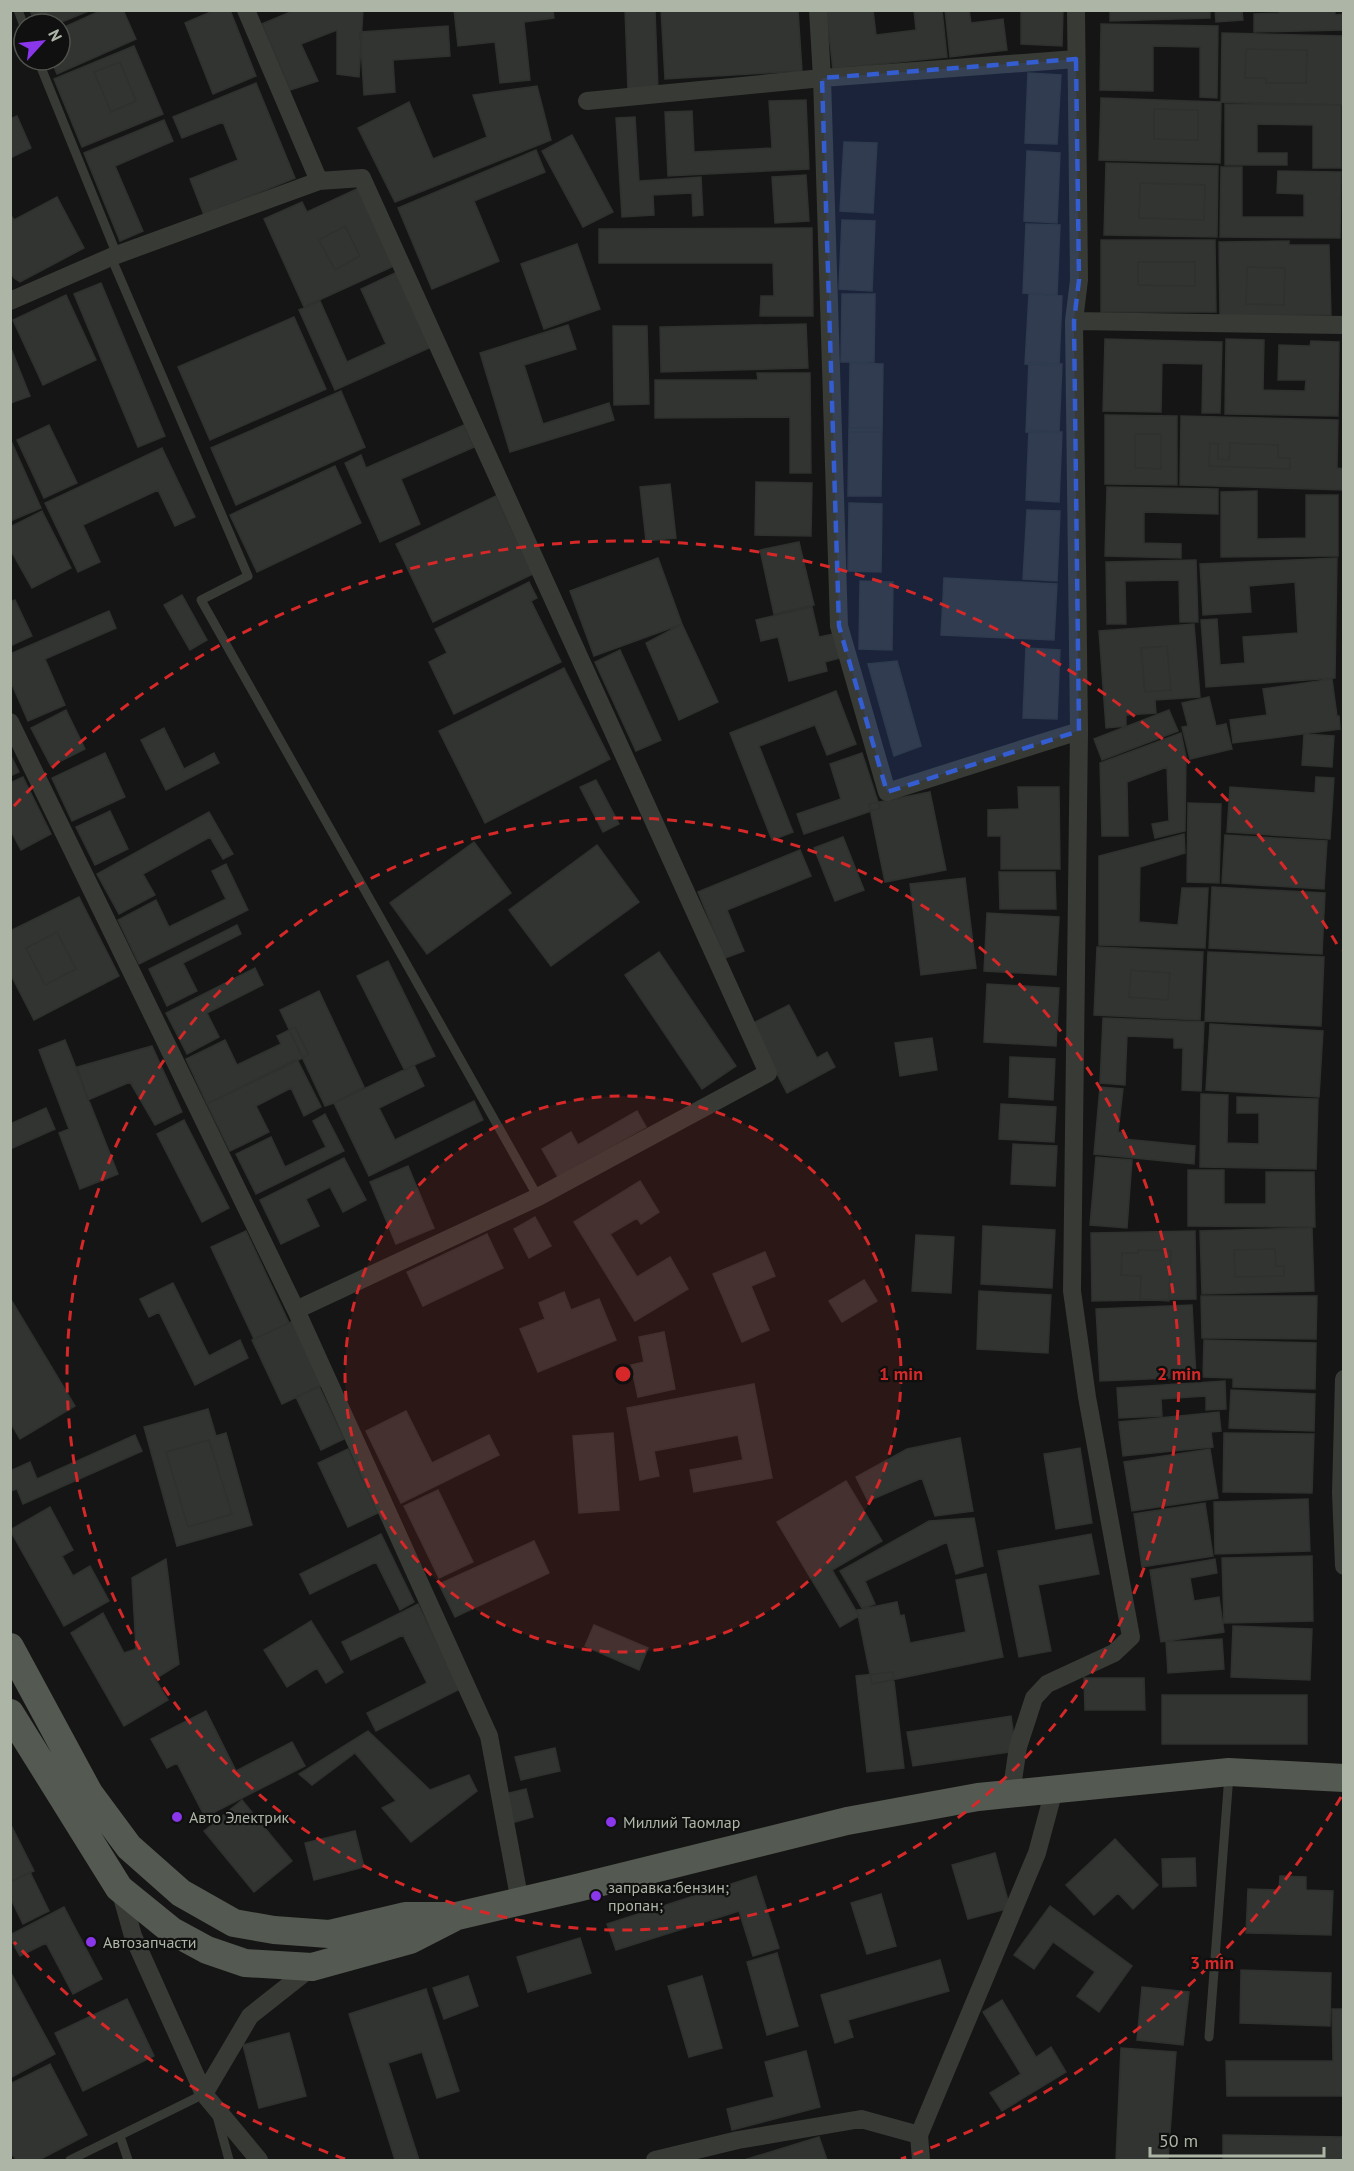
<svg xmlns="http://www.w3.org/2000/svg" width="1354" height="2171" font-family="'PT Sans',sans-serif">
<rect width="100%" height="100%" fill="#141514"/>
<path fill="#323431" stroke="#2e312e" stroke-width="1.5" d="M30 10H91L57 24H35Z
M102 10H123L136 39 57 74 51 60H60V29Z
M215 10H230L256 76 213 94 185 23Z
M295 10H363L359 77 337 74V30L301 44 318 81 290 90 262 24Z
M454 10H553L554 18 524 22 530 80 500 83 495 42 458 46Z
M625 10H655L658 89 628 90Z
M661 10H798L802 71 665 79Z
M826 10H873L876 35 916 30 914 10H942L947 57 833 69Z
M945 10H969L971 23 1003 19 1007 50 950 57Z
M1021 10H1063L1062 46 1021 44Z
M1110 10H1210V18L1110 21Z
M1215 10H1242L1243 20 1216 22Z
M1279 10H1335V15L1344 14V30L1254 32V14L1279 13Z
M1101 24 1218 26 1217 98 1200 97V47L1153 46V91L1100 90Z
M448 26 450 56 393 60 395 92 364 95 360 32Z
M1222 33 1343 36 1344 105 1221 102Z
M134 46 163 114 82 147 54 79Z
M1246 49 1307 50 1306 83H1266V78H1245Z
M120 62 136 101 111 112 94 72Z
M1028 73 1061 75 1057 144 1025 143Z
M256 83 295 178 204 215 190 179 238 160 223 122 182 138 173 117Z
M537 86 551 140 395 202 358 128 409 102 433 159 487 137 473 95Z
M1101 98 1221 102 1220 163 1099 160Z
M806 100 809 169 668 176 665 112 692 111 694 152 772 148 769 101Z
M1225 104 1341 105V168H1313V125L1257 124V153H1287V165H1225Z
M1154 109 1198 110V140L1154 139Z
M17 116 31 148 10 158V119Z
M635 117 639 181 701 177 703 215 693 216 692 193 653 195 654 215 622 217 616 118Z
M164 120 173 141 115 166 143 231 120 241 84 153Z
M572 135 613 212 583 227 542 151Z
M844 142 877 143 873 213 840 211Z
M536 150 545 172 474 201 499 261 432 289 398 208Z
M1027 151 1060 153 1057 223 1024 221Z
M1106 163 1218 166 1217 237 1104 235Z
M1221 167H1242V217H1304V194L1277 193 1278 171 1341 172 1340 238 1220 237Z
M806 175 809 221 775 223 772 177Z
M1140 183 1205 185 1204 220 1139 218Z
M359 188 394 266 304 307 264 219 302 202 307 212Z
M57 197 84 248 20 282 14 278 10 271V214L14 220Z
M842 220 875 221 872 291 839 289Z
M1026 224 1060 225 1057 295 1023 293Z
M345 226 360 256 335 270 319 240Z
M812 228 813 316H760L761 296H774L773 263H599V229Z
M1101 240H1215L1216 312H1101Z
M1289 241V245H1329L1331 315 1220 316 1219 242Z
M577 244 600 309 544 329 521 264Z
M1138 262H1195V286L1138 285Z
M1247 267 1285 268 1284 305 1246 304Z
M397 272 431 347 335 390 299 310 320 301 347 362 386 344 361 289Z
M101 283 165 436 138 447 74 294Z
M842 294H875L874 362H841Z
M1029 294 1062 296 1059 366 1025 364Z
M66 295 96 360 43 385 13 320Z
M294 317 326 389 210 440 178 367Z
M806 324 808 368 661 372 660 327Z
M568 325 576 349 524 365 543 424 609 403 614 420 510 452 480 353Z
M613 326H647L649 404 614 405Z
M1105 339 1222 342 1220 413H1202L1203 364 1162 363 1161 412 1103 411Z
M1226 339 1264 340 1263 390 1305 391 1306 380H1278L1279 345 1310 346 1311 341 1339 342 1338 416 1225 414Z
M10 346 30 396 11 403 10 402Z
M1029 362 1062 364 1059 433 1026 432Z
M850 363 883 364 882 432H849Z
M757 373H810L811 473H790V417L655 418V380H758Z
M341 391 365 447 236 505 211 448Z
M1105 415 1177 416V485L1105 484Z
M1181 416 1338 420 1337 468 1344 469V490L1180 485Z
M49 425 77 483 44 498 17 440Z
M464 425 474 447 401 479 420 524 380 542 345 463 361 455 366 468Z
M849 428H882L881 496H848Z
M1029 430 1062 432 1059 502 1026 500Z
M1135 434H1161V469L1135 468Z
M12 443 41 508 10 521V444Z
M1210 443 1218 444V459L1229 460 1230 443 1278 445V458H1290V469L1209 466Z
M162 448 195 517 175 526 158 490 83 525 100 562 78 572 45 503Z
M335 466 361 523 257 572 230 515Z
M756 482 812 483 811 536 755 535Z
M670 484 676 538 646 541 640 487Z
M1107 487 1218 489V514L1144 512V543L1181 544V558L1105 556Z
M1257 491V539L1306 538V495H1338V556L1221 557V492Z
M496 496 533 574 433 622 396 544Z
M849 503 882 504 881 572 848 571Z
M1027 510 1060 511 1057 581 1023 579Z
M42 511 71 568 32 588 10 549V527Z
M799 542 814 605 774 614 760 550Z
M658 558 682 624 594 656 570 591Z
M1337 558 1335 678 1206 687 1201 620 1217 619 1220 665 1245 663 1243 637 1298 633 1295 582 1249 586 1251 612 1203 615 1200 564Z
M1196 560 1198 622H1180L1179 580 1125 581 1126 624H1107L1106 562Z
M944 578 1057 584 1054 640 941 635Z
M860 581 893 582 892 650 859 649Z
M529 582 537 598 531 601 561 662 454 714 429 662 447 653 435 629Z
M182 595 207 640 190 650 164 605Z
M15 600 32 636 10 646V602Z
M812 607 819 637 834 634 840 658 825 662 827 671 789 681 778 637 761 641 756 620Z
M109 611 116 628 45 659 65 705 28 721 10 680V654Z
M682 624 718 702 679 720 646 643Z
M1194 624 1200 697 1155 700 1156 713 1126 715V726L1106 728 1099 631Z
M1167 646 1171 690 1145 692 1141 648Z
M1026 648 1060 650 1057 719 1023 718Z
M620 650 661 740 636 751 595 662Z
M897 661 921 746 894 756 868 664Z
M564 668 610 759 485 823 439 731Z
M1332 679 1337 716H1339L1340 729 1233 743 1230 720 1267 715 1263 689Z
M836 691 856 744 827 755 815 725 759 746 793 832 772 840 730 733Z
M1209 697 1216 726 1226 724 1232 749 1190 759 1182 727 1188 726 1182 703Z
M66 710 85 749 51 766 31 728Z
M1169 710 1178 731 1102 760 1094 739Z
M164 728 184 769 214 753 219 763 166 790 141 740Z
M1181 733 1186 757 1185 831 1155 838 1152 824 1169 821 1167 767 1127 782 1128 836H1102L1100 763Z
M1304 734 1334 736 1332 767 1302 765Z
M105 753 125 797 72 821 52 778Z
M862 753 880 808 804 834 797 814 841 799 830 764Z
M10 754 19 772 10 776Z
M23 777 51 834 21 850 10 829V783Z
M1316 777 1334 778 1330 839 1227 832 1230 787 1315 793Z
M596 780 619 824 603 832 580 787Z
M1018 787H1059L1060 869H1001V836H988V810L1019 809Z
M930 792 946 870 885 882 869 804Z
M1188 803 1221 804 1219 883 1187 882Z
M110 811 128 849 95 865 76 827Z
M209 812 233 854 223 859 210 837 143 874 155 895 119 914 97 874Z
M1184 834 1185 853 1140 867 1139 922 1178 925 1182 888H1208L1205 948 1099 945V856Z
M1225 835 1327 841 1324 889 1222 883Z
M843 837 864 890 835 901 814 848Z
M474 842 511 893 427 954 390 903Z
M597 845 639 902 551 966 509 910Z
M800 850 811 876 727 910 744 951 725 958 698 892Z
M226 864 248 910 139 964 118 920 156 900 169 927 226 899 212 871Z
M999 872H1055L1056 909H1000Z
M965 878 976 968 921 975 910 884Z
M1212 887 1325 893 1322 954 1209 948Z
M79 897 119 976 34 1020 10 973V931Z
M987 913 1059 917 1056 975 984 971Z
M237 925 241 934 183 963 197 991 167 1006 149 969Z
M57 932 76 969 45 985 26 948Z
M1097 947 1203 952 1200 1020 1094 1015Z
M659 952 736 1066 702 1089 625 975Z
M1208 952 1324 957 1321 1026 1205 1021Z
M388 961 435 1056 414 1065 405 1071 357 976Z
M255 968 263 985 207 1013 219 1037 187 1054 166 1013Z
M1131 970 1170 973 1168 1000 1129 997Z
M987 984 1059 988 1056 1046 984 1042Z
M319 991 364 1087 334 1103 325 1106 280 1010Z
M789 1005 817 1058 827 1052 835 1067 787 1093 751 1024Z
M1103 1018 1204 1022 1201 1091 1182 1090 1183 1048H1174V1038L1127 1036 1125 1085 1100 1083Z
M1210 1024 1323 1031 1319 1097 1206 1090Z
M295 1027 309 1055 207 1104 186 1059 225 1040 237 1065 281 1044 277 1036Z
M932 1038 937 1070 900 1076 895 1043Z
M65 1040 118 1174 80 1189 59 1133 69 1129 39 1050Z
M152 1046 182 1112 155 1125 130 1082 88 1100 77 1067Z
M1010 1057 1055 1059 1053 1100 1009 1097Z
M297 1059 321 1107 304 1116 291 1088 256 1106 269 1132 230 1151 207 1104Z
M414 1065 424 1086 379 1108 395 1140 474 1101 483 1120 369 1176 334 1103Z
M1100 1087 1123 1089 1118 1132 1125 1133 1124 1139 1195 1146 1194 1164 1094 1154Z
M1201 1094 1228 1095 1227 1143 1259 1144V1113H1237V1097L1318 1099 1316 1169 1200 1167Z
M1001 1104 1056 1107 1054 1142 999 1139Z
M46 1108 55 1129 10 1149V1124Z
M637 1111 646 1127 558 1177 542 1149 571 1132 578 1145Z
M325 1114 344 1151 256 1194 236 1154 271 1137 285 1167 326 1147 313 1121Z
M184 1120 229 1208 202 1222 157 1134Z
M1013 1144 1057 1146 1055 1186 1011 1184Z
M1096 1157 1132 1160 1127 1228 1090 1225Z
M344 1158 366 1200 343 1212 330 1187 306 1199 319 1226 281 1244 260 1200Z
M408 1166 434 1228 396 1244 370 1182Z
M1188 1170H1224V1204H1266V1172H1314L1315 1227 1188 1226Z
M640 1181 659 1212 641 1224 637 1218 610 1234 637 1277 670 1257 688 1289 635 1321 574 1222Z
M535 1217 551 1246 529 1258 514 1229Z
M983 1226 1055 1230 1052 1288 981 1284Z
M1312 1228 1314 1291 1202 1294 1200 1231Z
M246 1231 289 1323 254 1339 211 1247Z
M1195 1231 1196 1299 1092 1301 1091 1233Z
M487 1234 503 1268 423 1306 407 1272Z
M916 1235 954 1237 951 1293 912 1291Z
M1275 1249 1276 1266H1284V1276L1235 1277 1234 1250Z
M1138 1250 1171 1251 1169 1301 1140 1299 1141 1276 1121 1275 1122 1253H1138Z
M765 1252 775 1276 751 1286 769 1330 742 1342 713 1274Z
M864 1280 877 1301 842 1322 829 1301Z
M173 1283 209 1356 240 1340 248 1358 195 1385 159 1312 149 1317 140 1299Z
M979 1291 1051 1295 1048 1353 977 1349Z
M564 1292 571 1310 599 1299 616 1340 538 1372 520 1329 545 1319 539 1303Z
M1201 1296H1317L1316 1339 1202 1338Z
M10 1298 75 1406 20 1439 10 1422Z
M1192 1305 1196 1377 1100 1381 1096 1309Z
M293 1321 323 1385 282 1404 252 1340Z
M664 1332 675 1389 638 1397 631 1365 644 1362 639 1337Z
M1204 1340 1316 1343 1315 1389 1233 1387V1378L1203 1377Z
M1225 1381 1226 1409 1206 1410V1396L1161 1399 1162 1416 1119 1418 1117 1388Z
M754 1384 772 1478 694 1492 690 1470 743 1460 738 1435 654 1451 659 1476 640 1480 627 1408Z
M319 1386 344 1439 321 1450 296 1397Z
M1231 1390 1315 1394 1314 1431 1229 1428Z
M208 1409 216 1436 226 1433 252 1525 177 1546 144 1427Z
M406 1411 432 1463 489 1435 499 1455 401 1503 366 1431Z
M1219 1412 1221 1431 1211 1432 1213 1447 1123 1456 1119 1422Z
M613 1433 619 1510 579 1513 573 1436Z
M1224 1433 1314 1434 1312 1493 1223 1492Z
M135 1435 142 1451 23 1504 17 1489 10 1491V1471L30 1462 37 1479Z
M960 1438 973 1511 935 1516 922 1478 868 1501 856 1477 907 1449Z
M209 1440 232 1514 188 1527 166 1452Z
M1080 1448 1092 1523 1056 1529 1044 1454Z
M348 1449 378 1513 348 1527 318 1463Z
M1210 1449 1218 1498 1132 1511 1124 1462Z
M846 1481 882 1541 832 1570 859 1616 840 1627 777 1522Z
M438 1490 473 1562 439 1578 404 1506Z
M1308 1499 1310 1551 1215 1554 1214 1502Z
M1205 1503 1213 1556 1142 1567 1134 1514Z
M50 1507 73 1550 62 1556 73 1576 90 1566 109 1601 64 1626 10 1530Z
M974 1518 983 1566 956 1574 947 1542 865 1581 875 1604 862 1608 840 1571 929 1521Z
M381 1534 414 1602 400 1610 376 1562 310 1594 300 1574Z
M1091 1534 1099 1574 1038 1585 1051 1651 1019 1657 998 1551Z
M534 1541 549 1573 455 1617 439 1584Z
M1312 1556 1313 1621 1224 1623 1222 1558Z
M166 1559 179 1664 155 1679 168 1700 124 1726 71 1633 103 1613 124 1653 136 1649 132 1578Z
M1215 1559 1217 1573 1190 1578 1194 1601 1219 1597 1224 1632 1161 1642 1150 1570Z
M986 1574 1003 1657 872 1684 857 1610 897 1602 900 1616 904 1615 910 1643 966 1632 956 1580Z
M418 1604 460 1689 376 1731 367 1713 427 1683 403 1635 351 1660 342 1642Z
M311 1621 343 1672 326 1683 317 1668 287 1687 264 1650Z
M594 1625 648 1648 639 1670 585 1646Z
M1233 1626 1312 1629 1310 1680 1231 1677Z
M1222 1639 1224 1669 1168 1673 1166 1642Z
M893 1672 904 1768 867 1772 856 1676Z
M1084 1678H1144L1145 1710H1085Z
M1162 1695H1307V1744H1162Z
M206 1711 236 1771 292 1742 305 1766 205 1817 177 1763 167 1768 151 1739Z
M1011 1716 1016 1751 913 1766 907 1732Z
M368 1731 430 1790 469 1775 477 1791 411 1842 382 1808 396 1801 355 1753 312 1785 299 1774Z
M555 1748 560 1771 521 1780 515 1757Z
M526 1789 533 1817 508 1824 500 1795Z
M242 1800 292 1861 254 1892 204 1831Z
M10 1823 34 1871 10 1882Z
M355 1831 364 1867 314 1880 305 1843Z
M1115 1839 1158 1885 1133 1909 1118 1893 1094 1915 1066 1885Z
M995 1853 1010 1908 968 1919 952 1865Z
M1195 1858 1196 1886 1163 1887 1162 1859Z
M30 1872 49 1911 23 1924 10 1897V1882Z
M756 1876 779 1948 753 1956 739 1911 616 1950 607 1924Z
M1280 1876 1306 1877V1890L1333 1891 1331 1935 1246 1933 1248 1889 1279 1890Z
M881 1894 896 1946 867 1954 851 1903Z
M1050 1906 1132 1966 1099 2012 1077 1996 1095 1972 1053 1942 1034 1969 1014 1955Z
M64 1907 102 1979 73 1994 46 1943 20 1956 10 1938V1935Z
M580 1938 591 1973 528 1992 517 1957Z
M777 1953 798 2026 767 2035 747 1962Z
M940 1960 949 1991 848 2020 853 2037 835 2043 821 1995Z
M1241 1970 1331 1973 1330 2026 1240 2023Z
M10 1971 55 2054 10 2078Z
M468 1976 478 2006 444 2019 433 1988Z
M702 1976 722 2048 689 2057 668 1986Z
M1142 1987 1189 1992 1183 2045 1137 2040Z
M426 1989 459 2091 437 2098 422 2052 388 2063 419 2160H395L349 2014Z
M127 1999 154 2056 83 2091 55 2033Z
M1002 2000 1036 2057 1051 2047 1066 2072 1002 2111 990 2093 1021 2074 983 2012Z
M1332 2009H1344V2096H1227L1226 2061H1333Z
M289 2033 306 2096 259 2108 243 2045Z
M1121 2048 1176 2052 1168 2160H1116Z
M806 2051 820 2107 732 2130 727 2109 774 2097 765 2062Z
M50 2064 87 2135 39 2160H16L10 2151V2084Z
M1223 2135 1344 2137V2160H1223Z
M819 2137 827 2160H744Z"/>
<g fill="none" stroke-linecap="round" stroke-linejoin="round">
<path stroke="#373a35" stroke-width="9" d="M18 10 24 26
M38 60 117 255
M111 257 248 576 201 600 538 1197
M1209 2037 1229 1775
M217 2116 229 2160
M120 2136 128 2160
M70 2160 204 2094 206 2097"/>
<path stroke="#373a35" stroke-width="18" d="M246 10 319 181
M818 10 822 78 839 626 887 792 1079 731
M587 101 822 78 1076 59
M10 301 111 257 319 181 362 178 768 1073 538 1197 296 1310
M1074 321 1344 325
M10 722 296 1310 489 1736 520 1902
M1344 1379 1341 1493 1344 1566
M1011 1794 1018 1747 1034 1698 1047 1684 1114 1653 1131 1637 1087 1397 1072 1291 1079 731 1074 321 1079 280 1076 10
M120 1890 133 1936 204 2094 250 2016 312 1967
M204 2094 259 2160
M655 2160 738 2140 861 2119 919 2135
M921 2160 919 2135 1037 1853 1054 1790"/>
<path stroke="#545951" stroke-width="28" d="M10 1647 89 1793 129 1847 181 1893 234 1923 274 1930 329 1934 405 1916H457L577 1888 847 1821 978 1797 1229 1772 1344 1778
M10 1713 119 1888 172 1931 207 1950 245 1963 312 1967 410 1940 453 1918"/>
</g>
<path fill="#335dd0" fill-opacity="0.2" stroke="#335dd0" stroke-width="4.5" stroke-dasharray="12 8" stroke-linejoin="round" d="M1076 59 1079 280 1074 321 1079 731 887 792 839 626 822 78Z"/>
<circle cx="623" cy="1374" r="278" fill="#d62828" fill-opacity=".12"/>
<g fill="none" stroke="#d62828" stroke-width="3" stroke-dasharray="10 8">
<circle cx="623" cy="1374" r="278"/>
<circle cx="623" cy="1374" r="556"/>
<path d="M1341 1797A833 833 0 0 1 901 2159M345 2159A833 833 0 0 1 14 1942M14 806A833 833 0 0 1 1341 951"/>
</g>
<g fill="#8a36ea" stroke="#0f100f" stroke-width="2">
<circle cx="177" cy="1817" r="6"/>
<circle cx="611" cy="1822" r="6"/>
<circle cx="596" cy="1896" r="6"/>
<circle cx="91" cy="1942" r="6"/>
</g>
<g text-anchor="middle" dominant-baseline="central" stroke-width="4.5" stroke-linejoin="round" paint-order="stroke">
<g font-size="16" fill="#adb5a6" stroke="#0f100f" text-anchor="start">
<text x="189" y="1817">Авто Электрик</text>
<text x="623" y="1822">Миллий Таомлар</text>
<text x="608" y="1887">заправка:бензин;<tspan x="608" dy="18">пропан;</tspan></text>
<text x="103" y="1942">Автозапчасти</text>
</g>
</g>
<circle cx="623" cy="1374" r="9" fill="#d62828" stroke="#0f100f" stroke-width="3"/>
<g font-size="18" text-anchor="middle" font-weight="bold" fill="#d62828" stroke="#0f100f" stroke-width="4.5" stroke-linejoin="round" paint-order="stroke">
<text x="901" y="1380">1 min</text>
<text x="1179" y="1380">2 min</text>
<text x="1212" y="1969">3 min</text>
</g>
<rect width="1354" height="2171" fill="none" stroke="#adb5a6" stroke-width="24"/>
<g transform="translate(42 42) rotate(63)"><circle r="28" fill="#0f100f" stroke="#4e524b" stroke-width="1.5"/>
<path d="M0-4.5L10 22L0 15L-10 22Z" fill="#8a36ea"/>
<text y="-9" font-size="16" font-weight="bold" text-anchor="middle" fill="#adb5a6">N</text>
</g>
<path d="M1150 2147v9h174v-9" fill="none" stroke="#adb5a6" stroke-width="3"/>
<text x="1159" y="2147" font-size="18" fill="#adb5a6" stroke="#0f100f" stroke-width="4.5" paint-order="stroke">50 m</text>
</svg>
